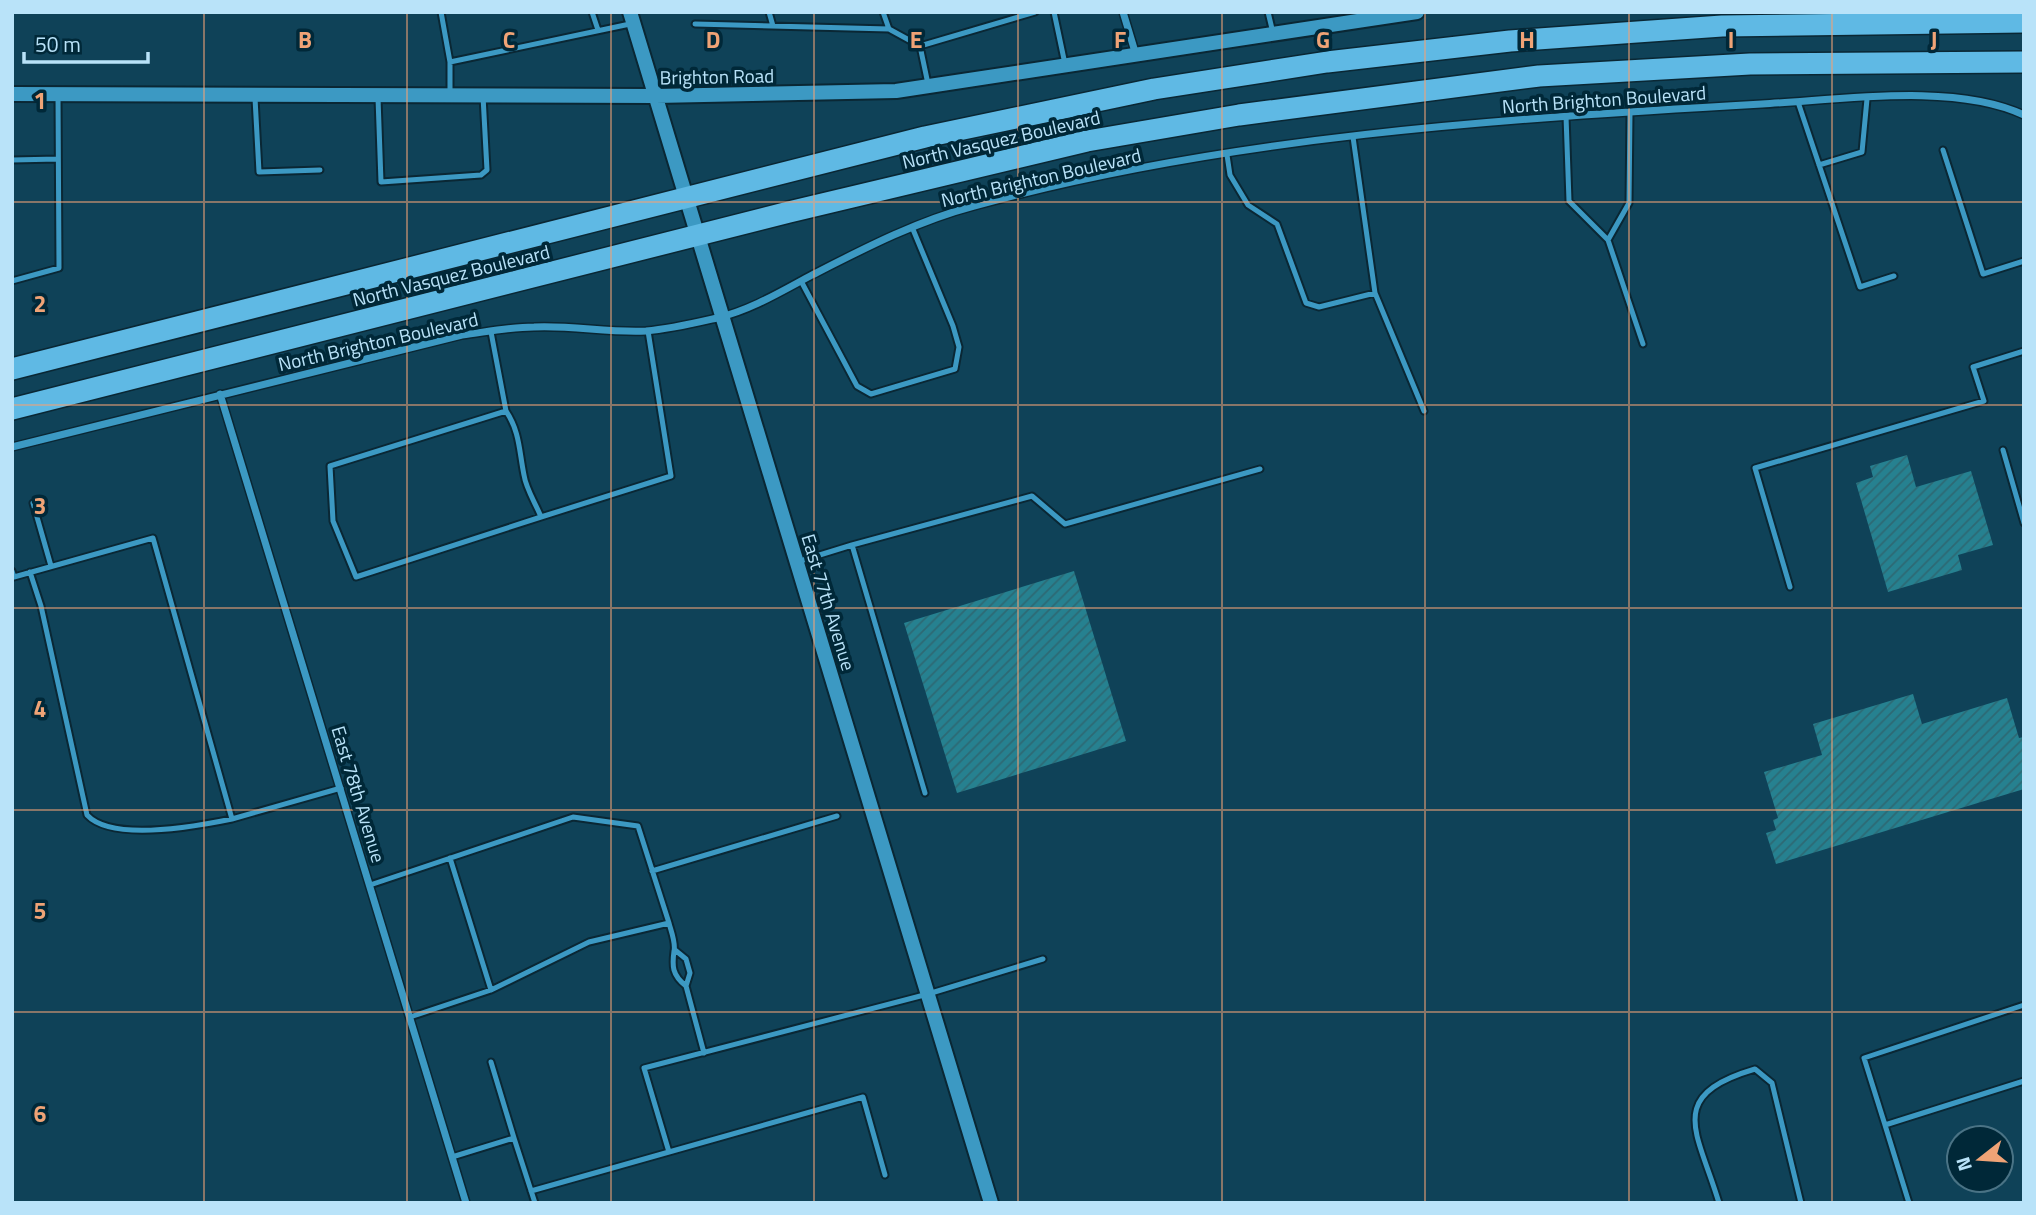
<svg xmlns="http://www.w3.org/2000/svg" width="2036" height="1215" font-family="'Titillium Web',sans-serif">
<defs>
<pattern id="building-hatch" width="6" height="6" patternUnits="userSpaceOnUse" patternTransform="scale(1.75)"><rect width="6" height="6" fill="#268190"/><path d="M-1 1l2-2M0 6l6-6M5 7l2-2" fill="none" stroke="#2d6974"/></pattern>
</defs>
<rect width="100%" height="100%" fill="#0f4258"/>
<path fill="url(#building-hatch)" d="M1907 455 1916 487 1971 471 1993 545 1958 555 1962 570 1888 592 1856 483 1873 477 1870 466Z
M1074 571 1126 741 957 793 904 623Z
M1913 694 1922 724 2007 698 2019 738 2024 737V789L1776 864 1766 833 1776 830 1773 820 1778 818 1764 772 1822 755 1813 724Z"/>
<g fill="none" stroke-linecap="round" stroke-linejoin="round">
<g stroke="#0a2734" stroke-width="9">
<path id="lane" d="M441 12 450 62
M592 12 598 30
M769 12 773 26
M883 12 889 29 920 46 928 84
M1054 12 1065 64
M1268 12 1273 33
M695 24 889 29
M920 46 1035 12
M450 95V62L630 24
M255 98 259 172 320 170
M378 98 381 182 481 175 487 170 483 96
M1798 102 1860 287 1894 276
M1566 116 1569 201 1608 240 1629 203 1630 112
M1353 137 1375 293 1424 411
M1943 150 1983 274 2024 261
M1227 155 1230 175 1248 205 1277 224 1306 303 1319 307 1375 293
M12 160 58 159
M1819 165 1862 152 1867 99
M1608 240 1643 344
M12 281 59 268 58 94
M801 281 857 386 871 394 955 369 959 347 953 326 912 227
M491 332 506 411
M506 411C520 432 519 451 524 475 526 489 536 504 541 517L356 577 333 521 330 466Z
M2003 450 2024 523
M33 503 51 566
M541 517 671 476 648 331
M852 545 1032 496 1065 524 1260 469
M797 562 852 545 925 793
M12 571 14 577 153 538 232 819 341 788
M30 572 41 606 87 815C112 842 198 826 232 819
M1790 587 1755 468 1984 401 1973 367 2024 351
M450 858 491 990
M652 871 837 816
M370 885 573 817 638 826 669 923 589 942 491 990 410 1017
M669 923C671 931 676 943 674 951 672 966 672 975 686 986
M675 950 686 959 690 973 686 986 704 1053
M1885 1125 1864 1058 2024 1005
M514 1138 535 1203
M669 1152 863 1097 885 1175
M452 1157 514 1138 491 1062
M531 1191 669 1152 644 1068 928 994 1043 959
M1719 1203C1698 1132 1664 1096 1755 1069L1772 1083 1801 1203
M1909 1203 1885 1125 2024 1081"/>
</g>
<g stroke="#0a2734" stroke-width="10">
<path id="street" d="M1123 12 1136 55
M220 394 466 1203
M12 447 462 335C486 332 510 327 534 327 571 325 609 333 646 331 670 329 695 323 717 318 751 310 782 291 812 275 865 248 917 221 974 206 1230 136 1499 119 1762 104 1839 100 1954 82 2024 115"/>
</g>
<g stroke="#0a2734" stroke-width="18">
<path id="secondary" d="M630 12 991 1203
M12 94 656 96 896 91 1417 12"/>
</g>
<g stroke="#0a2734" stroke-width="24">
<path id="highway" d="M12 369 925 137 1154 89 1327 62 1510 41 1722 26 2024 22
M12 409 789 212 1087 141 1239 115 1539 76 1750 64 2024 62"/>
</g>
<use href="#lane" stroke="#3c99c3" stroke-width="5"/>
<use href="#street" stroke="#3c99c3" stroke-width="7"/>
<use href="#secondary" stroke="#3c99c3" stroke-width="14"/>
<use href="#highway" stroke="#5fb9e4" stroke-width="21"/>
</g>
<path fill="none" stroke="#efa376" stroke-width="2" stroke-opacity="0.55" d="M204 12V1203M407 12V1203M611 12V1203M814 12V1203M1018 12V1203M1222 12V1203M1425 12V1203M1629 12V1203M1832 12V1203M12 202H2024M12 405H2024M12 608H2024M12 810H2024M12 1012H2024"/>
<g text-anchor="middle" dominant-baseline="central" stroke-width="7" stroke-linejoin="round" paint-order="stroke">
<g font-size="19" fill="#b9e3f9" stroke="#002838">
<text transform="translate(717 76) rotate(-1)">Brighton Road</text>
<text transform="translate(1604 99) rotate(-4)">North Brighton Boulevard</text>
<text transform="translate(1001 139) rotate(-13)">North Vasquez Boulevard</text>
<text transform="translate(1041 177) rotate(-13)">North Brighton Boulevard</text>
<text transform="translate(451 275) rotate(-14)">North Vasquez Boulevard</text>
<text transform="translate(378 341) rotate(-13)">North Brighton Boulevard</text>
<text transform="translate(829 602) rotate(73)">East 77th Avenue</text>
<text transform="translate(359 794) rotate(73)">East 78th Avenue</text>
</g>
</g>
<g font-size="23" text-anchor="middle" font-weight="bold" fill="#efa376" stroke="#002838" stroke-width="7" stroke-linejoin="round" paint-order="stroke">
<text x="305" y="48">B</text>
<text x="509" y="48">C</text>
<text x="713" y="48">D</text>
<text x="916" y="48">E</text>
<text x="1120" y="48">F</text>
<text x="1323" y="48">G</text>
<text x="1527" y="48">H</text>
<text x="1731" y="48">I</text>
<text x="1934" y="48">J</text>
<text x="40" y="109">1</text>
<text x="40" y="312">2</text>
<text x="40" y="514">3</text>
<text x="40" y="717">4</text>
<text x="40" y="919">5</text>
<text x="40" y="1122">6</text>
</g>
<rect width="2036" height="1215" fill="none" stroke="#b9e3f9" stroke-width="28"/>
<g transform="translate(1980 1159) rotate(253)"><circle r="33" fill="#002838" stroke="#4a7385" stroke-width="2"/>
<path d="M0-5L12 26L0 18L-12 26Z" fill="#efa376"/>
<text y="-10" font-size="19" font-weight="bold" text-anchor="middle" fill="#b9e3f9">N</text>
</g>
<path d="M24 52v10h124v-10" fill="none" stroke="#b9e3f9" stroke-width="3.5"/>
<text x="35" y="52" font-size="21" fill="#b9e3f9" stroke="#002838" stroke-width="5" paint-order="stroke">50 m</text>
</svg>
